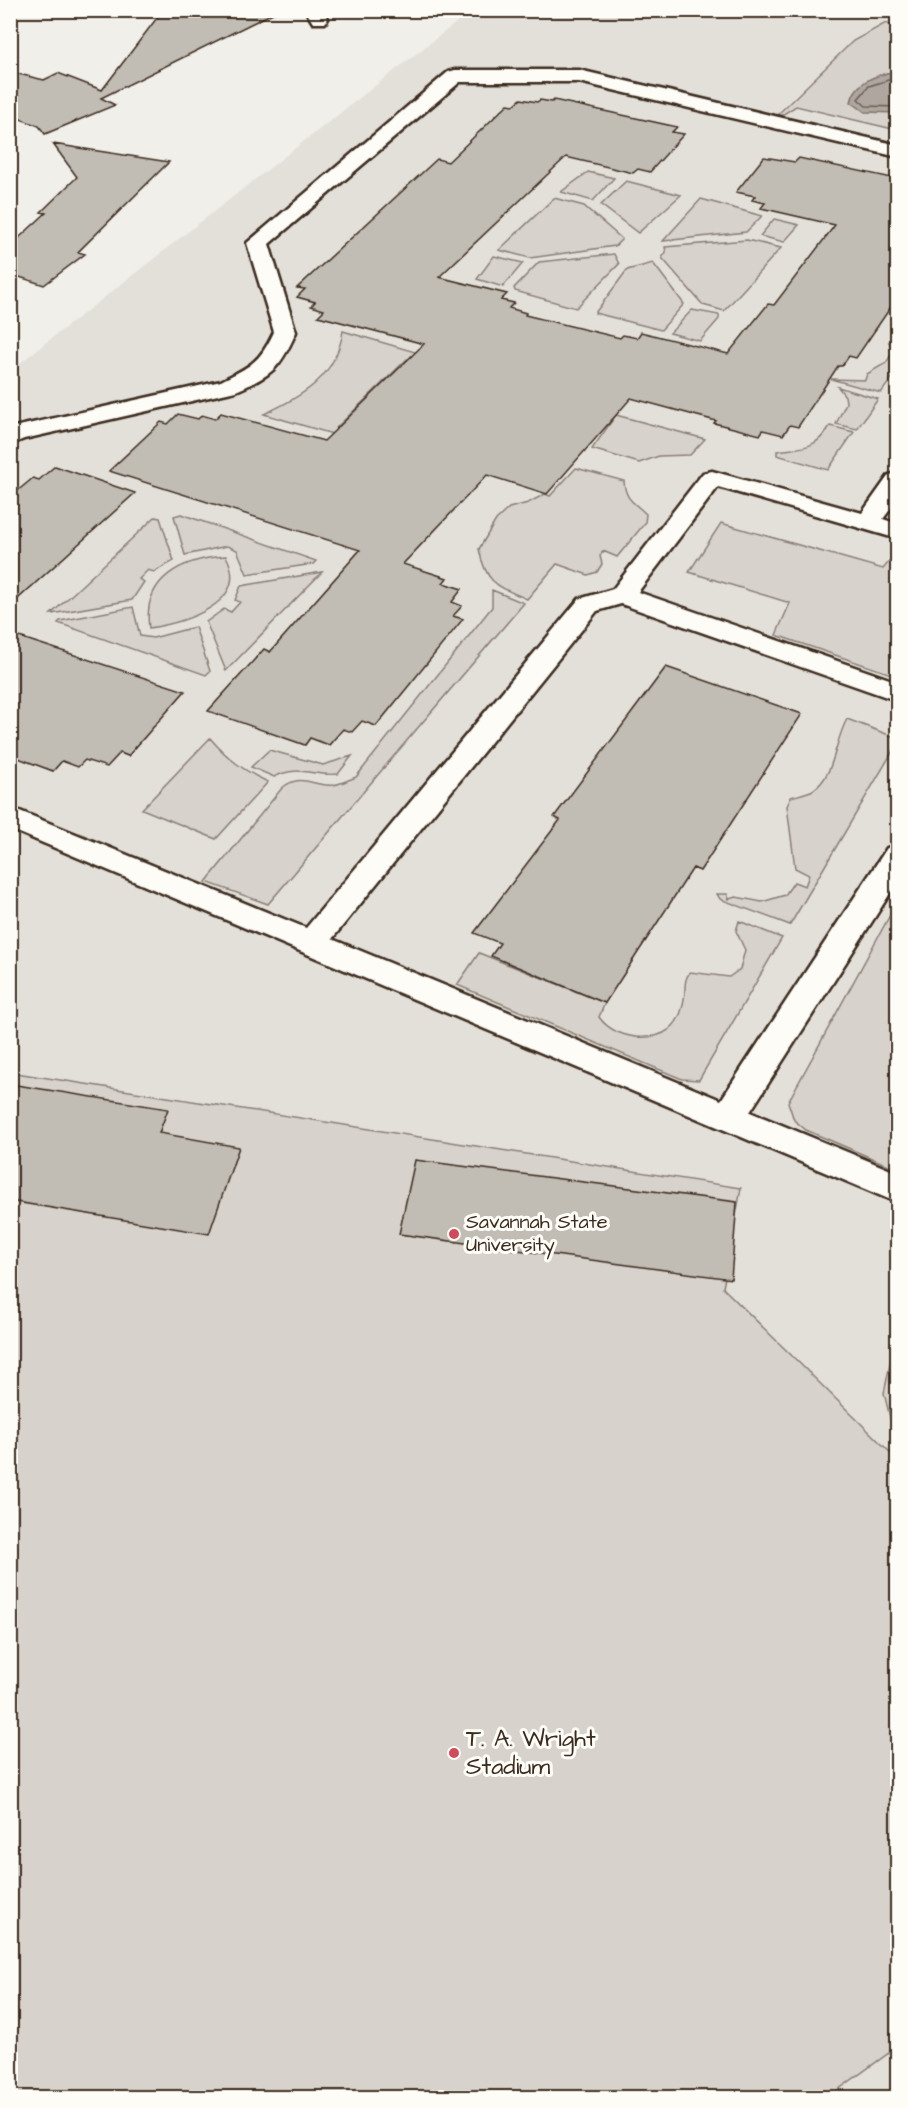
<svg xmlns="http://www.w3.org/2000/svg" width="908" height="2108" font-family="'Architects Daughter',sans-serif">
<rect width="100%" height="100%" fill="#f1efea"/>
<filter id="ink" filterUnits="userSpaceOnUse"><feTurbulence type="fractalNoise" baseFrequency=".0167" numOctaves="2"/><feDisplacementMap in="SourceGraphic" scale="12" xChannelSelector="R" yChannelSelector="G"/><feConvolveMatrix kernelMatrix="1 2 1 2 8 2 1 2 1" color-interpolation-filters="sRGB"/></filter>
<g filter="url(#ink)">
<path fill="#e3e0da" d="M471 11H897V2097L11 2098V370Z"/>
<path fill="#d7d2cc" stroke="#897e75" stroke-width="1.5" d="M886 23 897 29V130L796 106 782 115 776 116 853 41Z
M588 172 614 178 593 201 561 192Z
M626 181 681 195 638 233 601 205Z
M554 198 584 206 622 239 615 246 530 258 499 250Z
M701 199 762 216 746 232 663 241Z
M774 219 799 225 784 242 760 236Z
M747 240 781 248 724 311 703 305 662 258 666 252 665 247Z
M614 254 619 264 576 308 515 291 514 288 539 262Z
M494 256 523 263 503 287 477 279Z
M653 263 684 304 661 330 595 313 627 270Z
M692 310 719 315V319L700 341 670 333Z
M343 331 422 354 415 361 407 359 336 428 343 432 339 436 264 414C303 396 336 377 343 331Z
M889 342 897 344V371L881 393 831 379 865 380 867 374 886 363 893 352Z
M838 387 878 399 857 429 836 424 846 403 845 396Z
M616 415 705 439 690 455 659 456 639 463 592 449Z
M830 426 854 432 828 470 777 455V451C803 447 815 450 830 426Z
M576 468 624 481C625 500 634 502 646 514L645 523 617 557 603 551 600 556 602 564 597 572 588 575 557 564 527 599C497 586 486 584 479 549L496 520 509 508 528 503 545 494 550 496Z
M181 514 316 561 313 564 247 574 237 550 227 546 185 555 174 516Z
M155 517 160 518 174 561 154 572 148 570 139 579 144 582 132 600 51 614Z
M721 523 883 569 897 552V676L776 635 790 603 689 572Z
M226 556C252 604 182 623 149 628 142 578 182 559 226 556Z
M322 572 226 671 206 622 224 609 231 612 240 602 235 600 241 586Z
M492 590 524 603 268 904 206 882 282 788C302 772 313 787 333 785 341 784 348 780 356 777L492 607Z
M133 607 140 636 153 638 195 627 210 671 206 675 58 623 60 621Z
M847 719 897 738V744L790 925 720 899 717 894H727L729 899 736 897 762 902 785 895 794 882 805 886 809 875 795 868 787 806 791 797C798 795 807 793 813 790 835 776 834 742 847 719Z
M210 738C228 759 244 771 268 782L216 839 142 809Z
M269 750 323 765 352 756 338 774C314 777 299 764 274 777L251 767Z
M890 915H897V1169L806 1130 794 1120 788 1102Z
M739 921 782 938 699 1080 682 1079 457 985 479 953 605 1003 599 1017C608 1030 621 1035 636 1037 664 1039 680 1028 684 999 686 988 683 981 690 972L729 977 740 969 745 950 736 931Z
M10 1072 741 1188 723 1288 897 1459V2047L828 2097H11Z
M897 1331V1435L893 1430 884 1393Z"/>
<path fill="#aea69f" stroke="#80746b" stroke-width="1.5" d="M897 71V113L865 112 851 102C855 81 878 74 897 71Z"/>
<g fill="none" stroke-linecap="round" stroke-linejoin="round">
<path stroke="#695c52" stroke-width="1.5" d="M898 77 869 86 858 99 866 106 898 107"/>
</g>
<path fill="#c1bcb4" stroke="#3b2a1e" stroke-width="1.5" d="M163 10H279L101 98 115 105 45 134 39 126 10 115V72L44 80 58 73 102 90Z
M521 99 537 102 540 100 552 102 554 100 677 127 672 132 684 134 650 172 638 169 633 173 566 157 439 277 507 294 501 300 514 303 509 308 526 313 525 315 620 338 623 335 637 338 641 332 728 354 768 304 774 305 835 225 761 208 765 203 752 200 755 196 736 192 764 157 795 162 799 158 897 179V298L856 358 849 356 842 366H838L798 427 790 425 783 435 763 430 760 435 714 423 716 421 631 398 547 494 487 475 403 564 447 578 443 583 462 589 452 602 462 606 453 616 463 619 376 726 362 721 352 732 343 729 329 745 310 738 305 745 208 711 264 649 270 652 360 550 109 471 161 422 168 424 178 414 198 419 202 415 215 419 221 413 324 441 424 344 318 316 324 310 311 306 315 302 297 297 305 289 297 288 437 159 448 162 508 104 514 105Z
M53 144 169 162 78 252 85 254 44 285 10 274V246L46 213 41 212 77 177Z
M55 466 135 493 10 606V497L33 478 39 480Z
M10 634 185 691 128 756 120 753 107 767 85 760 78 767 62 761 53 771 10 755Z
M666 667 802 714 700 871 693 868 605 1003 491 956 500 943 474 933 560 820 554 817Z
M10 1084 168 1109 159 1133 239 1147 209 1234 10 1201Z
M415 1160 737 1202 731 1279 399 1234Z"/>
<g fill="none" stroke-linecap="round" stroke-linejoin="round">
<g stroke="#3b2a1e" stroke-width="5">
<path id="minor" d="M305 10H323L328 19 325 23H313Z
M455 70H579L898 145V157L579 82H460L269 244 296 332C280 369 272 375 236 391L24 439 10 445V428L221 381C250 367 260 362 274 332L247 243 448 72Z
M712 471 862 513 889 475 898 473V499L883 519 898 524V539L718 487 638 592 898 682V701L621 604 597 611 332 939 721 1100 887 848 898 845V881L750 1112 898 1173V1203L10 829V807L306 928 579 599 613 589 703 473Z"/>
</g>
<use href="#minor" fill="#fdfcf7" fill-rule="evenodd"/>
</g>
</g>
<g fill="#d1495b" stroke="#fdfcf7" stroke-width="2">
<circle cx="454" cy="1234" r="6"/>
<circle cx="454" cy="1753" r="6"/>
</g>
<g text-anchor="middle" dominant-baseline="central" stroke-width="6" stroke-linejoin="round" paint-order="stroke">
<g font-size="20" fill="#3b2a1e" stroke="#fdfcf7" text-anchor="start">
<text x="466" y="1222">Savannah State<tspan x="466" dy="23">University</tspan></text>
</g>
<g font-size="24" fill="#3b2a1e" stroke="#fdfcf7" text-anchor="start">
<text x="466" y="1739">T. A. Wright<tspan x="466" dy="28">Stadium</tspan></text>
</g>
</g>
<rect width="908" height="2108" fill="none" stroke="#fdfcf7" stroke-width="36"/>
<rect x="18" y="18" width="872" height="2072" fill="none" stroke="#3b2a1e" stroke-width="2" filter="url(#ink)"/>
</svg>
